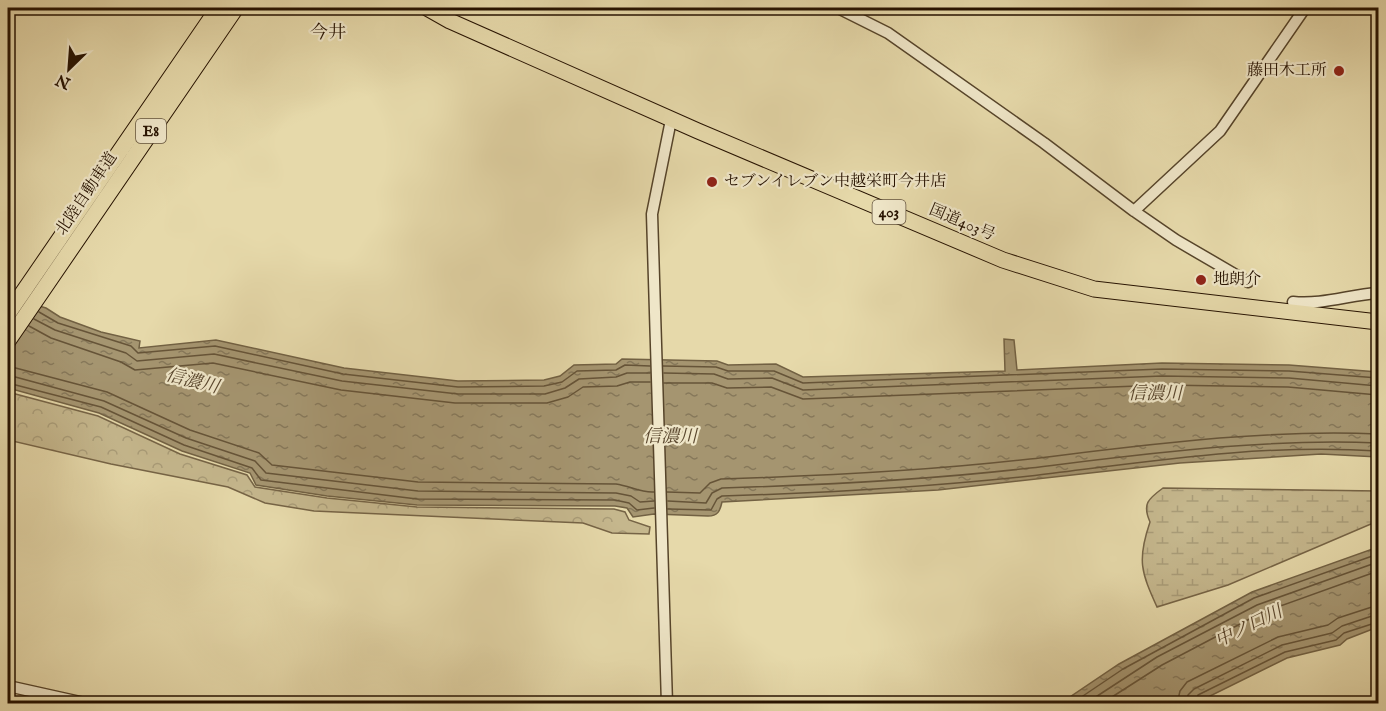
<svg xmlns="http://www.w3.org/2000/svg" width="1386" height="711" font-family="'IM FELL English','Noto Serif JP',serif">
<defs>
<pattern id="forest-crowns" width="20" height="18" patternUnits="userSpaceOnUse" patternTransform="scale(1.5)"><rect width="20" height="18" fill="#c5b78d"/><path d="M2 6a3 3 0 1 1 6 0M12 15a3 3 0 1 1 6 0" fill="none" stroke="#a99c78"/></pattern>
<pattern id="wetland-marsh" width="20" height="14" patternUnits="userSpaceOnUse" patternTransform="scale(1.5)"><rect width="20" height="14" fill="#c5b78d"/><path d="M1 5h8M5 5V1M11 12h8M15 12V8" fill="none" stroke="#a99c78"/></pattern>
<pattern id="water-ripples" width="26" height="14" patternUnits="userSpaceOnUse" patternTransform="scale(1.5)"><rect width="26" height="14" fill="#a59570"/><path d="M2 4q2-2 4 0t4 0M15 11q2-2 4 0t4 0" fill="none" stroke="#86785a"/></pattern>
</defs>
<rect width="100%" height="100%" fill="#e6d9aa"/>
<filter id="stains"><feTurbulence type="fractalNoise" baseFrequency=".00333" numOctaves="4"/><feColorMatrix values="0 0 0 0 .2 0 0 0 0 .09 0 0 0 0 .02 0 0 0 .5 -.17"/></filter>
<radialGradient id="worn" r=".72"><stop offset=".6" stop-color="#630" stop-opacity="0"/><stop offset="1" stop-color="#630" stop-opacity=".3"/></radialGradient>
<path fill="url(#forest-crowns)" stroke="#766446" stroke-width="1.5" d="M8 392 98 416 180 454 247 475 255 487 327 498 417 507 614 509 625 512 629 520 650 527 649 534 612 533 583 523 314 511 265 503 228 487 111 464 8 440Z"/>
<path fill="url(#wetland-marsh)" stroke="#766446" stroke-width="1.5" d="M1163 488 1378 491V521L1228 585 1157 607C1141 572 1137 560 1150 522 1142 504 1148 499 1163 488Z"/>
<path fill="url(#water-ripples)" stroke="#726143" stroke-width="1.5" d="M8 297 46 308 60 317 101 332 140 341 139 348 216 340 344 368 458 381 544 380 560 376 574 365 616 364 622 359 717 361 728 365 776 364 803 377 1005 371 1004 339 1014 340 1017 370 1162 363 1289 365 1378 372V457L1321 454 1180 463 938 490 722 502C720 511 718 516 708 516L654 514 633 517 627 508 615 506 417 505 327 496 256 485 250 473 182 451 99 413 8 388Z
M1378 547V627L1347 639 1340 645 1287 658 1196 703H1061L1119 664 1252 592Z"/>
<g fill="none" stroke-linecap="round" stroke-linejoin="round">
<path stroke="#665438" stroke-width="1.5" d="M39 312 58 323 131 346 138 353 215 346 343 374 458 387 544 386 562 382 577 371 616 370 625 365 650 366
M34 319 55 330 126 353 137 361 214 354 342 381 458 394H545L565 388 579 379 616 377 627 373H650
M29 326 51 338 121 362 135 370 213 363 341 390 455 403H547L568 397 583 387 617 386 630 382H650
M8 366 107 392 190 430 259 453 272 465 418 482 616 484C630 486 641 493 654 492
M663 366 716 367 728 371H774L803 383 1162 369 1289 371 1378 378
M664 373 714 374 728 379 772 378 803 390 1162 376 1289 378 1378 386
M8 375 104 401 186 438 255 461 266 473 418 491 616 493 631 496 640 502 654 501
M8 383 101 407 184 445 252 468 261 480 417 499 615 500 629 503 637 510 654 508
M664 383H712L727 388 771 387 803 399 1163 385 1288 387 1378 395
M667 492 700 493 710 483 721 479C824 476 927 471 1030 459 1146 445 1261 429 1378 434
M668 501 706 503 712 493 722 488C824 485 928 480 1030 468 1146 454 1261 438 1378 443
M668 509 711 510 717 499 722 496C825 493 928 487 1030 476 1146 462 1262 443 1378 451
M1071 704 1123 669 1254 598 1378 554
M1085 704 1157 657 1257 605 1378 562
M1101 704 1162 665 1261 613 1378 571
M1177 704 1180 691 1187 682 1278 637 1328 625 1338 618 1378 605
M1186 704 1188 695 1194 689 1282 645 1332 633 1342 626 1378 614
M1194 704 1198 695 1285 652 1336 640 1344 633 1378 622"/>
<g stroke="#56442a" stroke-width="13">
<path id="minor" d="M838 8 888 33 1044 143 1134 211 1176 240 1248 282
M1134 211 1220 131 1305 8
M1293 302C1322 305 1349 295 1378 293
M8 686 89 704
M667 704 652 214 671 120"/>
</g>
<g stroke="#261200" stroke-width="17">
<path id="highway" d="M427 8 450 21 698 131 1003 260 1094 289 1378 322
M8 314 218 8
M8 341 236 8"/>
</g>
<use href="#minor" stroke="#efe6c8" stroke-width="10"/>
<use href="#highway" stroke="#e6d9aa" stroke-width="15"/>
</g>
<g fill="#8f2418" stroke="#efe6c8" stroke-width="2">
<circle cx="1339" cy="71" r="6"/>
<circle cx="712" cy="182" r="6"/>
<circle cx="1201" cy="280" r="6"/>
</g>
<g text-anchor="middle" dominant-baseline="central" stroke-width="4.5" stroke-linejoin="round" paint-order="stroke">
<g fill="#efe6c8" stroke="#62523c" stroke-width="1.5">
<rect x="136" y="119" width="30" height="24" rx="4.5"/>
<rect x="872.5" y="200" width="33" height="24" rx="4.5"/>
</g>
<g font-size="15" font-weight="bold" fill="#261200">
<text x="151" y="131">E8</text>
<text x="889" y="212">403</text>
</g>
<g font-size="16" fill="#261200" stroke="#efe6c8" text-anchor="start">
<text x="1327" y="71" text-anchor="end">藤田木工所</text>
<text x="724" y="182">セブンイレブン中越栄町今井店</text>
<text x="1213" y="280">地朗介</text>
</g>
<g font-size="16" fill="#261200" stroke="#efe6c8">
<text transform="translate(87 194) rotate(-56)">北陸自動車道</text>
<text transform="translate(962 223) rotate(23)">国道403号</text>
</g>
<g font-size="18" fill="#261200" stroke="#efe6c8">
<text x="328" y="33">今井</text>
</g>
<g font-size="18" font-style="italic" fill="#59462d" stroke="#efe6c8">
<text transform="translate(192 382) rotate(14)">信濃川</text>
<text x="1155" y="394">信濃川</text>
<text x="670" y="437">信濃川</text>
<text transform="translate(1249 627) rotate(-26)">中ノ口川</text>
</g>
</g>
<rect width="1386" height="711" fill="none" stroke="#e6d9aa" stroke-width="30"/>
<rect x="9" y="9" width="1368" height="693" fill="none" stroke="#261200" stroke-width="3"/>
<rect x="15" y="15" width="1356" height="681" fill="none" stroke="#261200" stroke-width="1.5"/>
<g transform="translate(69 69) rotate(205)" stroke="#efe6c8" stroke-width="4.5" paint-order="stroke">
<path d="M0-4.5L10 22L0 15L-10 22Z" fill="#261200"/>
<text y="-9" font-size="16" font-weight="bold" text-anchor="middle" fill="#261200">N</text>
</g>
<rect width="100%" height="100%" filter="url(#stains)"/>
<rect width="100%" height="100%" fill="url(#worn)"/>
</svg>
